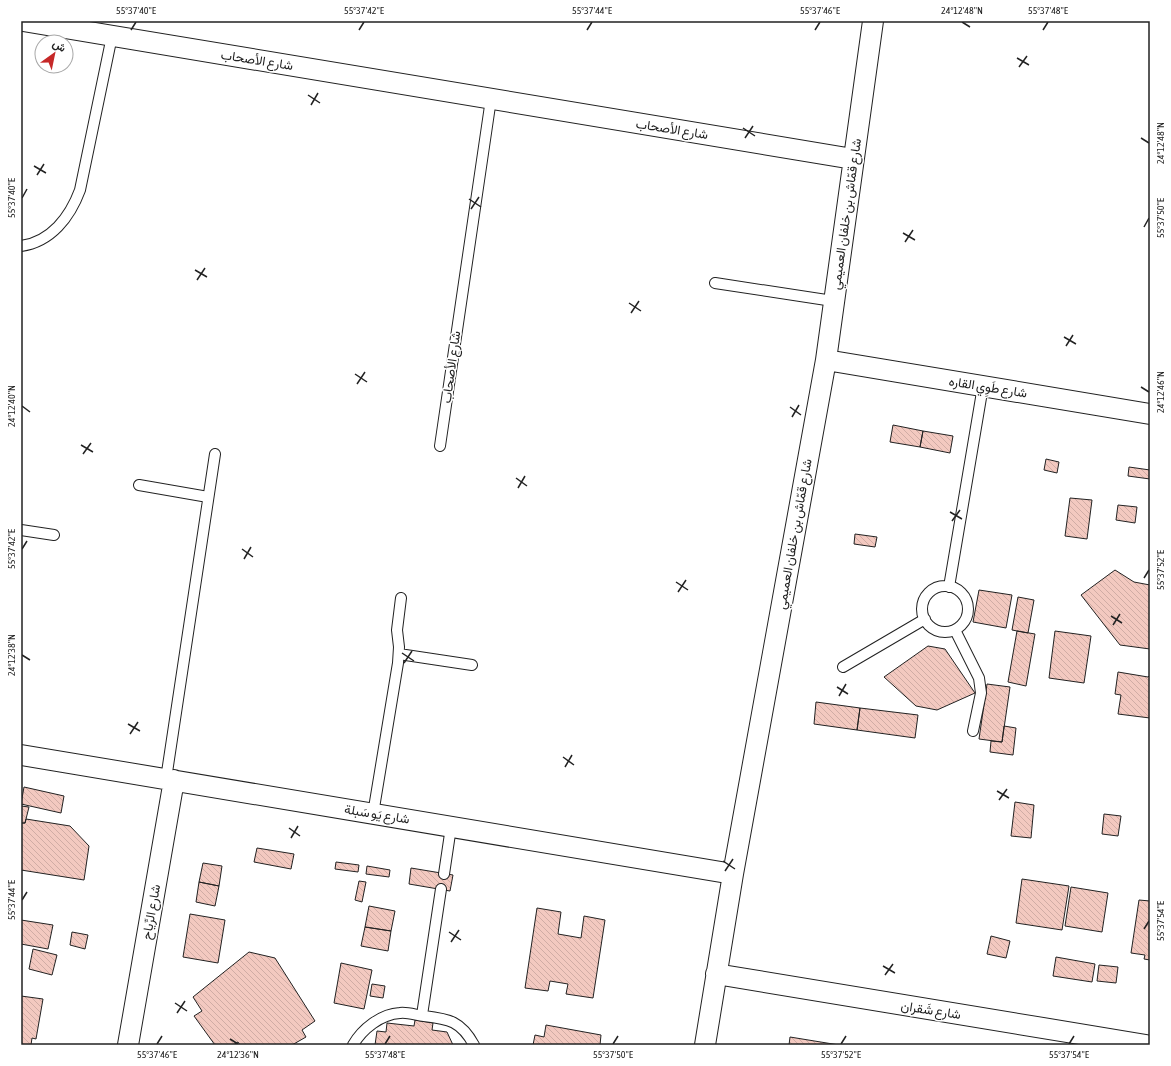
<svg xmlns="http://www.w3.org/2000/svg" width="1171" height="1066" font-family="'Asap Condensed',Vazirmatn,sans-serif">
<defs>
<pattern id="building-back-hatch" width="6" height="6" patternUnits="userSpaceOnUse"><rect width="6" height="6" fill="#f3c9c0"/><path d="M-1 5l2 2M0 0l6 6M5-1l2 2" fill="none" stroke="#d0aca5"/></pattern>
</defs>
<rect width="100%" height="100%" fill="#fff"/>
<path fill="url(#building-back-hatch)" stroke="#222" d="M893 425 923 431 920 447 890 442Z
M923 431 953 436 950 453 920 447Z
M1046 459 1059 462 1057 473 1044 470Z
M1129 467 1150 470V479L1128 476Z
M1070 498 1092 500 1087 539 1065 536Z
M1118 505 1137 507 1135 523 1116 520Z
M855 534 877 537 875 547 854 544Z
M1115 570 1134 582 1150 585V649L1120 645 1081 595Z
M979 590 1012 595 1006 628 973 622Z
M1018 597 1034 600 1028 633 1012 630Z
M1017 631 1035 634 1026 686 1008 682Z
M1055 631 1091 636 1084 683 1049 678Z
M928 646 945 649 975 693 937 710 916 706 884 677Z
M1118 672 1148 677 1150 675V718L1118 714 1121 695 1115 694Z
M987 684 1010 687 1002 742 979 739Z
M816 702 860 708 857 730 814 724Z
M860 708 918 715 915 738 857 730Z
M1004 726 1016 728 1013 755 990 752 991 741 1002 742Z
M24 787 64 796 61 813 21 804Z
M1015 802 1034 805 1031 838 1011 836Z
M21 806 29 807 25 823H21Z
M1104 814 1121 816 1118 836 1102 834Z
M26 819 70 826 89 846 84 880 21 870V823H25Z
M257 848 294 854 291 869 254 862Z
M336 862 359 865 358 872 335 869Z
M203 863 222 866 219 886 199 882Z
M367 866 390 870 389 877 366 874Z
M411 868 453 875 450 891 409 884Z
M1022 879 1069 886 1062 930 1016 923Z
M359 881 366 882 362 902 355 900Z
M199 882 219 886 215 906 196 902Z
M1071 887 1108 893 1102 932 1065 926Z
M1139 900 1150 901V960L1144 959 1145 955 1131 953Z
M369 906 395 911 391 931 365 927Z
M537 908 561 912 558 934 581 938 584 916 605 920 593 998 566 994 568 984 550 981 548 991 525 988Z
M190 914 225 920 218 963 183 957Z
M21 920 53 925 48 949 21 944Z
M365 927 391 931 388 951 361 946Z
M72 932 88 935 85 949 70 945Z
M991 936 1010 941 1006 958 987 954Z
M33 949 57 955 52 975 29 969Z
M249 952 275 958 315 1021 302 1030 306 1037 292 1045H240L238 1042 233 1045H215L194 1016 202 1011 193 997Z
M1056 957 1095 964 1092 982 1053 976Z
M341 963 372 970 364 1009 334 1003Z
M1099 965 1118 967 1116 983 1097 981Z
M372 984 385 986 383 998 370 996Z
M21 996 43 999 36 1039 32 1038 31 1045H21Z
M415 1020 433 1023 432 1030 447 1032 453 1045H375L377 1031 386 1032 387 1023 414 1026Z
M546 1025 601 1035 600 1045H533L535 1035 544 1037Z
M790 1037 839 1045H789Z"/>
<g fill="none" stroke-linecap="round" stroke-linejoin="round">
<g stroke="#222" stroke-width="12">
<path id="lane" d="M21 246C51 242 70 217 80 190L112 36
M715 283 833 301
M440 446 491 99
M139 485 208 497
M21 530 54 535
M922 609a23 23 0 1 1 46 0a23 23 0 1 1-46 0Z
M949 587 983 386
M955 630 979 678 981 693 973 731
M399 654 472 665
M843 667 925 619
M166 779 215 454
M373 814 398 663 399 647 397 630 401 598
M444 874 451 827
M422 1015 441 889
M353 1045C362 1029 381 1014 400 1013 407 1012 416 1015 424 1016 449 1019 461 1021 474 1045"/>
</g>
<g stroke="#222" stroke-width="22">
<path id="street" d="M23 21 853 159
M826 360 1150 414
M21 755 733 874
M716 974 1146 1045
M128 1045 174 780
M705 1045 733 874 826 360 873 21"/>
</g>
<use href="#lane" stroke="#fff" stroke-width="10"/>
<use href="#street" stroke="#fff" stroke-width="20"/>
</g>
<path fill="none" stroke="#222" stroke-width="1.5" d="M962 22 970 27M131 30 136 22M359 30 364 22M587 30 592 22M815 30 820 22M1043 30 1048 22M1017 58 1029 65M1019 67 1027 56M308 95 320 103M311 105 318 93M743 128 755 136M745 138 753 126M1141 138 1149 143M34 166 46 173M37 175 44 164M22 198 27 189M469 199 481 207M471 209 479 197M1144 227 1149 218M903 233 915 240M905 242 913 230M195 270 207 277M197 280 205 268M629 303 641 311M631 313 639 301M1064 337 1076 344M1066 346 1073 335M355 374 367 382M357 384 365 372M1141 387 1149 392M22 406 30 412M790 407 801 415M792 417 799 405M81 445 93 452M83 454 91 443M516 478 527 486M518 488 525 476M950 512 962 519M952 521 960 510M22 549 27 541M242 549 253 557M244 559 251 547M1144 578 1149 570M676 582 688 590M678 592 686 580M1111 616 1122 623M1113 625 1120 614M402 653 414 661M22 655 30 660M404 663 412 651M837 687 848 694M839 696 846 684M128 724 140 731M130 734 138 722M563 757 574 765M565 767 572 755M997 791 1009 798M999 800 1007 789M289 828 300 836M291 838 298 826M723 861 735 869M725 871 733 859M22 900 27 892M1144 929 1149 921M449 932 461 940M451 942 459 930M883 966 895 973M885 975 893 964M175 1003 187 1011M177 1013 185 1001M230 1039 238 1044M157 1044 162 1036M385 1044 390 1036M613 1044 618 1036M841 1044 846 1036M1069 1044 1074 1036"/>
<g text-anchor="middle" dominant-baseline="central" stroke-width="3" stroke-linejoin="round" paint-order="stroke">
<g font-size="13" fill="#222" stroke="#fff">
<text transform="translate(257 60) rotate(9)">شارع الأصحاب</text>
<text transform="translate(672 129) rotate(9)">شارع الأصحاب</text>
<text transform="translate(846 214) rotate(-82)">شارع قمّاش بن خلفان العميمي</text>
<text transform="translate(451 367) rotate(-82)">شارع الأصحاب</text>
<text transform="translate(988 387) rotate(9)">شارع طَوِي القاره</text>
<text transform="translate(794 534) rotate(-80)">شارع قمّاش بن خلفان العميمي</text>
<text transform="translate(377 814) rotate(9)">شارع يَو سَبلة</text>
<text transform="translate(151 912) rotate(-80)">شارع الرِّياح</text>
<text transform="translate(931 1010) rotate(9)">شارع شَقران</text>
</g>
</g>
<rect width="1171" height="1066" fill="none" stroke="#ffffff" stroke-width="44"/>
<g transform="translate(54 54) rotate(33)"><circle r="19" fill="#ffffff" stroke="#a7a7a7"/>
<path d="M0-3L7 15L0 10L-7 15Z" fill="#c62828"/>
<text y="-6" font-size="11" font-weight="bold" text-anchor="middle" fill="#222222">ش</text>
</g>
<rect x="22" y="22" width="1127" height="1022" fill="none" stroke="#222" stroke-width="1.5"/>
<g font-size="10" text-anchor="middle" fill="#222">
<text x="136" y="14">55°37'40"E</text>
<text x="364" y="14">55°37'42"E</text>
<text x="592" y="14">55°37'44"E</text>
<text x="820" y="14">55°37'46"E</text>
<text x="962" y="14">24°12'48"N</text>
<text x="1048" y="14">55°37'48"E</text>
<text transform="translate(1160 143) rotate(-90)" y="4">24°12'48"N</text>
<text transform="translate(11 198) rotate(-90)" y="4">55°37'40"E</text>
<text transform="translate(1160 218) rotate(-90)" y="4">55°37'50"E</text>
<text transform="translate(1160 392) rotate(-90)" y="4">24°12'46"N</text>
<text transform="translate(11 406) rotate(-90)" y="4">24°12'40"N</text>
<text transform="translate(11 549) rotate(-90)" y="4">55°37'42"E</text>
<text transform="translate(1160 570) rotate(-90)" y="4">55°37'52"E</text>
<text transform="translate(11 655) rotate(-90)" y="4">24°12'38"N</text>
<text transform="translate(11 900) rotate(-90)" y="4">55°37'44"E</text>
<text transform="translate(1160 921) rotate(-90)" y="4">55°37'54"E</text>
<text x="157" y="1058">55°37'46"E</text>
<text x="238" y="1058">24°12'36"N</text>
<text x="385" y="1058">55°37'48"E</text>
<text x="613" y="1058">55°37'50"E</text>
<text x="841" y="1058">55°37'52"E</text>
<text x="1069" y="1058">55°37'54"E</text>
</g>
</svg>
